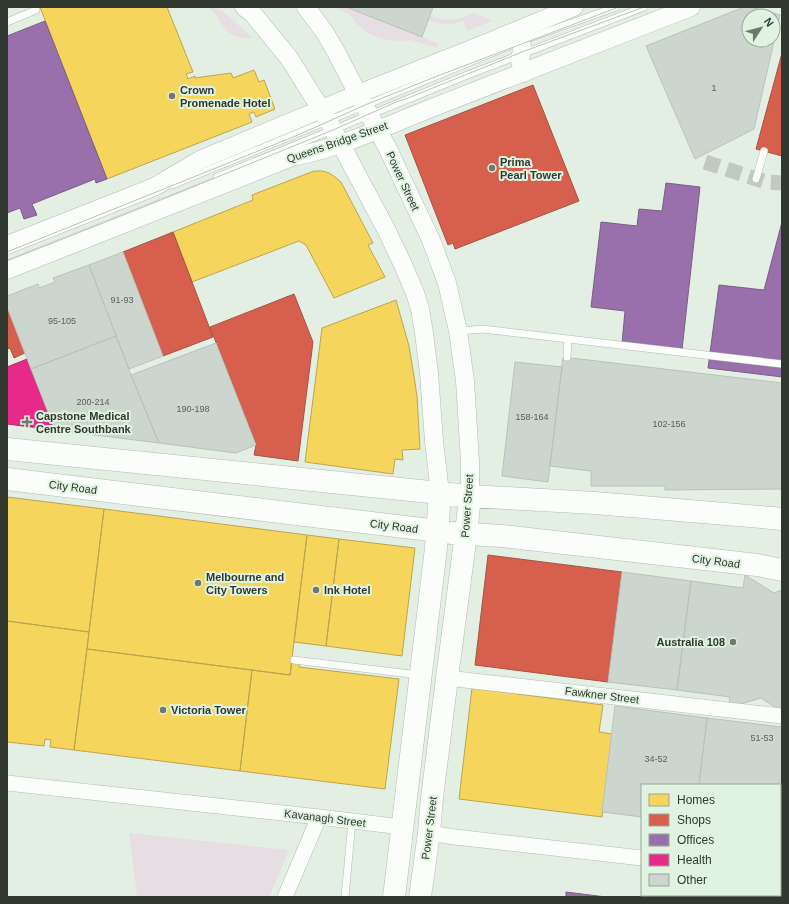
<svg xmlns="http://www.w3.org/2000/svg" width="789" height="904" font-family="Helvetica,sans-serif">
<rect width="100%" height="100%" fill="#e4efe4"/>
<path fill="#e7dee3" d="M208 7H217L225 13 253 38C237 39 229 35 220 22 216 16 214 11 208 7Z
M332 7H346L439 44 437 48 411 40 401 41 388 40 374 36 367 32 357 24 349 14Z
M474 13 492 21 467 31 463 21C451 25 441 25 428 20L430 15C447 23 458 20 474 13Z
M129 833 289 850 269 897H137Z"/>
<path fill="#f6d55c" stroke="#bba64f" d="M40 7H167L193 72 186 74 188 79 195 76V78L231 73 233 78 254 70 259 82 264 80 275 109 256 117 254 112 249 114 252 122 107 179Z
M314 171H322L329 173 335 177 341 182 373 243 368 245 385 277 334 298 306 245 299 241 192 282 173 232 253 200 252 195Z
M396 300 409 346 413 370 417 396 420 449 402 450 403 460 395 459 393 474 305 462 322 328Z
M7 497 104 509 89 632 7 621Z
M104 509 307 535 290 675 87 649Z
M307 535 339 539 326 646 294 642Z
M339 539 415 548 402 656 326 646Z
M7 621 89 632 74 750 50 747 51 740 45 739 44 746 7 742Z
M87 649 252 670 240 771 74 750Z
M292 661 300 662 299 667 399 679 385 789 240 771 252 670 290 675Z
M472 688 603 705 599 732 612 734 602 817 459 799Z"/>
<path fill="#d6604d" stroke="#a45444" d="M782 53V156L756 149Z
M533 85 579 201 455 249 453 243 448 245 405 135Z
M173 232 213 337 163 356 123 252Z
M294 294 313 342 298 461 254 455 256 445 210 327Z
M7 307 25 353 14 358 10 348 7 349Z
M488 555 622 572 608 682 475 665Z"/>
<path fill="#9970ab" stroke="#7a5f86" d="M45 21 107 179 96 183 95 179 32 204 37 215 24 219 20 208 7 213V36Z
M666 183 700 187 682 350 622 343 625 311 591 307 601 222 637 226 639 209 662 211Z
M782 222V377L708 368 719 285 764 290Z
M566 892 606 897H566Z"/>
<path fill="#e7298a" stroke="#b02e6f" d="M27 359 31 369 55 430 7 424V367Z"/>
<path fill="#cdd6ce" stroke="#bac2ba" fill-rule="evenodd" d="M346 7H433L422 37Z
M744 7 754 8 780 15 754 129 695 159 646 46ZM749 16H773V40H749Z
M123 252 163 356 129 369 89 265Z
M89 265 116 336 31 369 7 307V296L38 284 39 288 55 282 53 278Z
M116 336 131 375 159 443 55 430 31 369Z
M216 343 256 445 236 453 159 443 131 375Z
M563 357 782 383V489L665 490V486H591V471L550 466Z
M515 362 562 367 548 482 502 476Z
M622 572 691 581 677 690 608 682Z
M745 575 774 593 782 590V712L761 698 728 708 730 697 677 690 691 581 743 588Z
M615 706 707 718 699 785H642V817L602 812Z
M707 718 782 727V816H780V785H699Z"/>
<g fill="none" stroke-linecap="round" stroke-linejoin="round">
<path stroke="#c0cac0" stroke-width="15" stroke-dasharray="15 8" stroke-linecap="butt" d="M705 162 766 182 782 183"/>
<g stroke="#b3bbb3" stroke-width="8">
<path id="service" d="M7 22 36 10
M217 177 465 76 644 7
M756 179 764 151
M172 185 521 41 616 7
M459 331 483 329 782 364
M567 357 568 339
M294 660 419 675
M345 897 352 821
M685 897 686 895"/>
</g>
<g stroke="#b3bbb3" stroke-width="16">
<path id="minor" d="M447 678 782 716
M7 783 319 817 402 827
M429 833 455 837 642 858
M780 873H782
M285 897 319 817"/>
</g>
<g stroke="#b3bbb3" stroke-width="19">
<path id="tertiary" d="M244 7 253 14 289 58 329 122 387 231 404 267 415 293 420 309 424 333 429 373 434 441 440 493
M306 7 325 33 335 50 358 94 387 147 431 240 447 283 458 331 465 381 470 461V496
M516 31 521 41 522 48 520 61 524 73
M7 245 154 187 202 159 358 94 489 42 574 7
M7 270 292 157C339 148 384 127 429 109 516 76 603 41 691 7"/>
</g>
<g stroke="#b3bbb3" stroke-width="23">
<path id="primary" d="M7 449 440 493
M7 479 438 531"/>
</g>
<g stroke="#b3bbb3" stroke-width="23">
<path id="trunk" d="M451 533 502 536 757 565 782 570
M394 897 436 548 440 493 470 496 595 503 772 518 782 519
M420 897 429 833 432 798 447 678 466 534 470 496"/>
</g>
<use href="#service" stroke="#fbfdfb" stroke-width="7"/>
<use href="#minor" stroke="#fbfdfb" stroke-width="15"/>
<use href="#tertiary" stroke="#fbfdfb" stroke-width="18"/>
<use href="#primary" stroke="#fbfdfb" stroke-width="22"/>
<use href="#trunk" stroke="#fbfdfb" stroke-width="22"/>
<path stroke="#bec0be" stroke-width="1" d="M7 252 298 135 365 105 440 75 619 7
M7 261 141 208 333 130 396 102 408 98 522 52 644 7"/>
</g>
<g fill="#6f786f" stroke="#e0f3e0" stroke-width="1.5">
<circle cx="172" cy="96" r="4"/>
<circle cx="492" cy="168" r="4"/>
<path d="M25 416h4v4h4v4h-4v4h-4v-4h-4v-4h4z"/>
<circle cx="198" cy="583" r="4"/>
<circle cx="316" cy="590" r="4"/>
<circle cx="733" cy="642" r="4"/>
<circle cx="163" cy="710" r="4"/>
</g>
<g text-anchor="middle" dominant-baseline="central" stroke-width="4" stroke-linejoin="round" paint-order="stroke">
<g font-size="9" fill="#596159">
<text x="714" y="88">1</text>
<text x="122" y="300">91-93</text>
<text x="62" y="321">95-105</text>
<text x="93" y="402">200-214</text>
<text x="193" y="409">190-198</text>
<text x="532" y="417">158-164</text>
<text x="669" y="424">102-156</text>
<text x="762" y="738">51-53</text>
<text x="656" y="759">34-52</text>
</g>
<g font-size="11" font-weight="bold" fill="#303830" stroke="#e0f3e0" text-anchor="start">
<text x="180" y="90">Crown<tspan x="180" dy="13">Promenade Hotel</tspan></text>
<text x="500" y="162">Prima<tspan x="500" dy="13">Pearl Tower</tspan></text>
<text x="36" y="416">Capstone Medical<tspan x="36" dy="13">Centre Southbank</tspan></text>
<text x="206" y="577">Melbourne and<tspan x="206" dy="13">City Towers</tspan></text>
<text x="324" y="590">Ink Hotel</text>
<text x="725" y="642" text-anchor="end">Australia 108</text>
<text x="171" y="710">Victoria Tower</text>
</g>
<g font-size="11" fill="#303830" stroke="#e0f3e0">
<text transform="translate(337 142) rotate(-19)">Queens Bridge Street</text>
<text transform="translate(403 181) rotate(65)">Power Street</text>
<text transform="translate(73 487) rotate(7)">City Road</text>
<text transform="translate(467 506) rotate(-86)">Power Street</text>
<text transform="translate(394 526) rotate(7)">City Road</text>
<text transform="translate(716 561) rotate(7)">City Road</text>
<text transform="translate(602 695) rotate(7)">Fawkner Street</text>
<text transform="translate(325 818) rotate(7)">Kavanagh Street</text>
<text transform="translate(429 828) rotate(-83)">Power Street</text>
</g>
</g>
<rect width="789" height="904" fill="none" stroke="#303830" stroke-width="16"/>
<rect x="641" y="784" width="140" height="112" fill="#e0f3e0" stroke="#9aa89a"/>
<rect x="649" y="794" width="20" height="12" fill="#f6d55c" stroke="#9aa89a"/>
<text x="677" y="804" font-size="12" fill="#303830">Homes</text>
<rect x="649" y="814" width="20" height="12" fill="#d6604d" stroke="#9aa89a"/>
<text x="677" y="824" font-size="12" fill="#303830">Shops</text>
<rect x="649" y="834" width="20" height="12" fill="#9970ab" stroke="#9aa89a"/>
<text x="677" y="844" font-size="12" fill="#303830">Offices</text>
<rect x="649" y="854" width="20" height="12" fill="#e7298a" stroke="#9aa89a"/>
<text x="677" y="864" font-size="12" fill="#303830">Health</text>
<rect x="649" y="874" width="20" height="12" fill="#cdd6ce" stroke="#9aa89a"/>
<text x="677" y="884" font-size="12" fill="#303830">Other</text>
<g transform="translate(761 28) rotate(54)"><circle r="19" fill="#e0f3e0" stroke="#9aa89a"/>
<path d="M0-3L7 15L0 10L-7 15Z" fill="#6f786f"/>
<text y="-6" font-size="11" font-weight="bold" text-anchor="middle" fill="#303830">N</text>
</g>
</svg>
